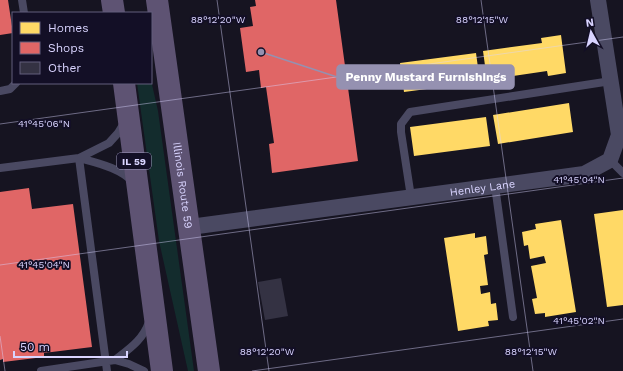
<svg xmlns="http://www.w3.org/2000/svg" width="623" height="371" font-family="'Work Sans',sans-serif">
<rect width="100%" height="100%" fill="#161421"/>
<path fill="#132c2d" d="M151 80 158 111 194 371H188L159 241 137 83H151Z"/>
<path fill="#ffd966" d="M561 35 566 73 548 76 547 71 487 80 483 51 542 43 541 38Z
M476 53 480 82 404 92 400 63Z
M569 103 573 132 498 144 493 115Z
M486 117 490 146 414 156 410 127Z
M623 210V305L607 307 594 214Z
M561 220 576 312 545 317V313L535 314 532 299 537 298 531 266 546 263 544 256 530 259 528 245 524 246 522 232 536 229 535 224Z
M475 233V238L486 236 488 254 484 255 488 285 480 286 481 294 490 292 491 304 496 303 498 320 488 321 489 326 458 331 444 238Z"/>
<path fill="#e06666" d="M0 0H8L13 33 0 35Z
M255 0H336L358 161 272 173 269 144 274 143 266 87 261 88 259 70 246 72 240 28 253 26 250 7 256 6Z
M29 188 32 209 73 204 92 347 44 353V357L3 362V359L0 360V192Z"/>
<path fill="#343243" d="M281 278 288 316 265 320 258 282Z"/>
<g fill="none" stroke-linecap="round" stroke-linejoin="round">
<path stroke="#4a4962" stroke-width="8" d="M22 0 24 13
M0 91 10 89 16 83
M79 158 107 371
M79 158C97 163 121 168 134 183
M610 160 623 173
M0 168 79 158 109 143 118 133 124 123
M495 186 513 317
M411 197 401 132V124L410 112 611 81
M115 360C129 349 143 340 149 322
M41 371 115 360 129 364 144 371"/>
<path stroke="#4a4962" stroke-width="16" id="s1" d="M190 227 584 174 610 160 619 135 598 0"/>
<g stroke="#5e5373" stroke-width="22">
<path d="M112 0 114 13"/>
<path id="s2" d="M157 0 209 371"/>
<path d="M124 83 162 371"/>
</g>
</g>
<path fill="none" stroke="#d9d4ff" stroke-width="1" stroke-opacity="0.45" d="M217 0 269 371M481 0 533 371M0 124 623 37M0 265 623 178M0 336 5 371M252 371 623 319"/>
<g text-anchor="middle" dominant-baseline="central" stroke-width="4" stroke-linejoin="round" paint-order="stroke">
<rect fill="#130f26" stroke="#9e99be" stroke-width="1" x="117" y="153" width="34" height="16" rx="3"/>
<g font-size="10" font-weight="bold" fill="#d9d4ff">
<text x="134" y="161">IL 59</text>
</g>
<g font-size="11" fill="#d9d4ff" stroke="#130f26">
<text stroke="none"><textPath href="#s2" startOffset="187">Illinois Route 59</textPath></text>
<text stroke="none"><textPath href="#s1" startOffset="295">Henley Lane</textPath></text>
</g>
</g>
<g font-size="10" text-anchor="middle" fill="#d9d4ff" stroke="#130f26" stroke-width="4" stroke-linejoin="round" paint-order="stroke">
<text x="218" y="23">88°12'20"W</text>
<text x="482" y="23">88°12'15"W</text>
<text x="44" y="127">41°45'06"N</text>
<text x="579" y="183">41°45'04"N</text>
<text x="44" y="268">41°45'04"N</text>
<text x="579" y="324">41°45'02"N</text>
<text x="267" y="355">88°12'20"W</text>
<text x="531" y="355">88°12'15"W</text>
</g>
<path fill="none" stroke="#9591b1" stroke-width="1.5" d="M261 52L337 77"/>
<circle fill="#9591b1" stroke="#130f26" stroke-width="1.5" cx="261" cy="52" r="4"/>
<rect fill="#9591b1" stroke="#9591b1" stroke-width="1.5" x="337" y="65" width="177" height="24" rx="4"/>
<g font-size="12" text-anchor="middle" font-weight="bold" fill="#fff">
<text x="426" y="81">Penny Mustard Furnishings</text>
</g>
<rect x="12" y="12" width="140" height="72" fill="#130f26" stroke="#625e7d"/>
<rect x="20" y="22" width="20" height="12" fill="#ffd966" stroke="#625e7d"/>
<text x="48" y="32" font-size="12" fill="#d9d4ff">Homes</text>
<rect x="20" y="42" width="20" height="12" fill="#e06666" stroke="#625e7d"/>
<text x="48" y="52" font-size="12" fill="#d9d4ff">Shops</text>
<rect x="20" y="62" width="20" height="12" fill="#343243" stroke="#625e7d"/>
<text x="48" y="72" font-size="12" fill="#d9d4ff">Other</text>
<g transform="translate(591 32) rotate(352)" stroke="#130f26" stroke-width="3" paint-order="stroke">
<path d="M0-3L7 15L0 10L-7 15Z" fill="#d9d4ff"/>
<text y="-6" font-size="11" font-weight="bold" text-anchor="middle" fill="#d9d4ff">N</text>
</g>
<path d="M14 351v6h113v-6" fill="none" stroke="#d9d4ff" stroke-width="2"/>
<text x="20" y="351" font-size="12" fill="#d9d4ff" stroke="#130f26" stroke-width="3" paint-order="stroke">50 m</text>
</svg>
